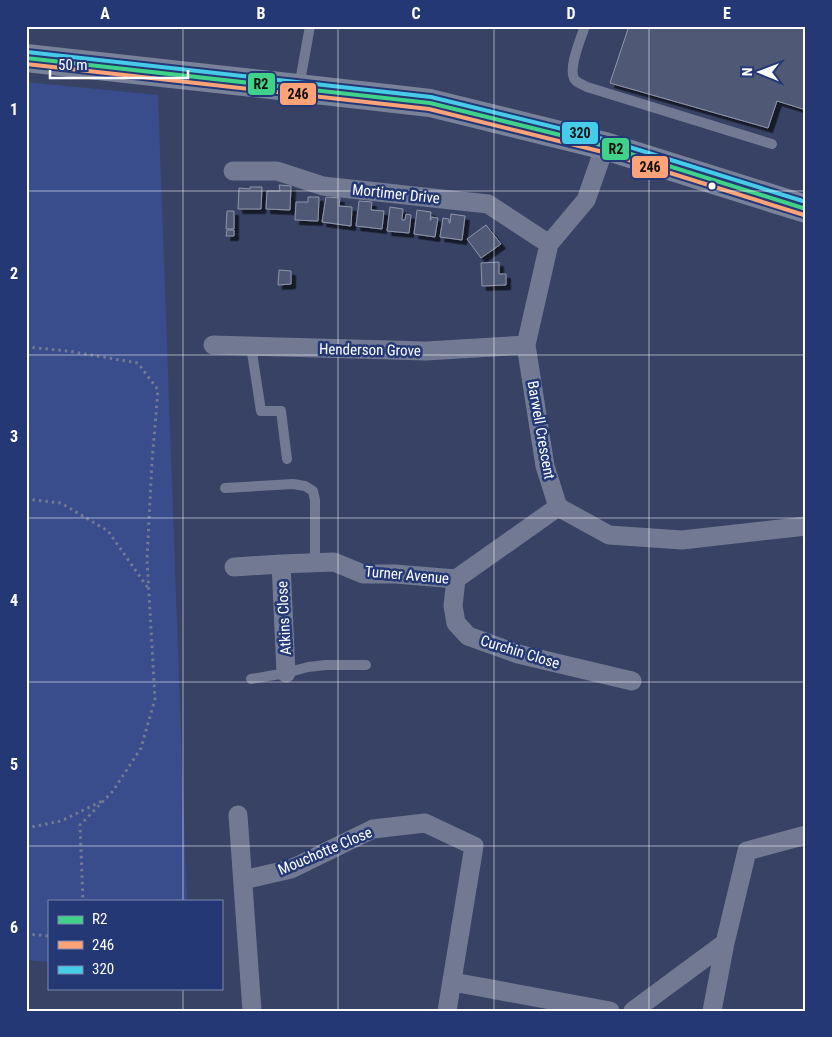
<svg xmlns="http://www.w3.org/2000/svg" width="832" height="1037" font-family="'Roboto Condensed',sans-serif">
<defs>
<filter id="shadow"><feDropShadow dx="4.5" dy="4.5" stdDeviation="0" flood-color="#0009"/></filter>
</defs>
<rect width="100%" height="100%" fill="#374264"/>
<path fill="#394d8d" d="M26 82 158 95 187 901H49V962L26 960Z"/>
<path fill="#505974" stroke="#8e95aa" filter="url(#shadow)" d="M629 26H806V110L777 101 768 128 610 83Z
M279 185 291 186 290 210 266 209 267 191H280Z
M250 187H262L261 209H238L239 188 250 189Z
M308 197H319L318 221 295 220 296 202H308Z
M326 197 340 198 339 206 352 207 351 226 322 222Z
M359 201 372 202 371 210 384 211 382 229 356 226Z
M390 207 403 209 402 220H405L406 214 411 215 409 233 387 231Z
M417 210 431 212 430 220H431V217L438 218 435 237 414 234Z
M227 211H234V229H226Z
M451 214 465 216 462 240 440 237 443 218 449 219V223H450Z
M486 225 501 244 481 258 467 239Z
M227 230H234V236H226Z
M499 262V274H506V285L482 286 481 263Z
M279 270 291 271V284L278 285Z"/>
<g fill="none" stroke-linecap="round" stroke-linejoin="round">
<path stroke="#717993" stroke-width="3" stroke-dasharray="2.5 4" stroke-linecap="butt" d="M26 347 68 351 138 363 158 390 152 462 147 559 155 699 141 748 113 791 80 825 83 901
M26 499 61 503 108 531 148 588
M26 828 61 821 102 801
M26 934 49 936"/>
<path stroke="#717993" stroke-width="10" d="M585 26C581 38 566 72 576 81 578 83 584 85 587 87L772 144
M299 87 310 26
M251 346 261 411H281L287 459
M225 488 293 484 305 486 313 491 315 500V563
M251 679 286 673 308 667 326 665H366"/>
<path stroke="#717993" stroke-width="19" d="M605 146 586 200 549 244 526 345 545 466 558 507 609 535 682 540 806 526
M233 171H277L323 186 488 204 549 244
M213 345 426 351 526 345
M281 564 286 673
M234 567 281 564 334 562 363 574H395L456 579 558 507
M456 579 453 606 456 623 468 636 518 654 632 681
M238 815 252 1011
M243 880 291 869 373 829 425 823 474 846 447 1011
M453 982 610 1011
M633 1011 725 943
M712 1011 725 943 747 851 806 835"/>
<path stroke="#7a829a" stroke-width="28" d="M26 58 298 88 430 103 605 146 806 209"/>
<g stroke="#253876" stroke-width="8">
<path id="bus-1" d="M26 58 430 103 605 146 806 209"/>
</g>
<g stroke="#253876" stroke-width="8">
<path id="bus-2" d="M26 64 429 109 603 152 804 215"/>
</g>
<g stroke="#253876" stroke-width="8">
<path id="bus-3" d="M27 52 431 97 607 140 806 202"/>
</g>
<use href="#bus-1" stroke="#40d288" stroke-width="4"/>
<use href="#bus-2" stroke="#fea277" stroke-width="4"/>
<use href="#bus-3" stroke="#46cce9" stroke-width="4"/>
</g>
<path fill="none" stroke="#fff" stroke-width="1" stroke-opacity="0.55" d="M183 26V901M338 26V1011M494 26V1011M649 26V1011M26 191H806M26 355H806M26 518H806M26 682H806M26 846H806M183 988V1011"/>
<circle fill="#fff" stroke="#253876" stroke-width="2" cx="712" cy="186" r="4.5"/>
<g text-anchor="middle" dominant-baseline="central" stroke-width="5" stroke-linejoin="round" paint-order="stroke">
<g font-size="15" fill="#fff" stroke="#253876">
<text transform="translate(396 194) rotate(6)">Mortimer Drive</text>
<text transform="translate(370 350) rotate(1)">Henderson Grove</text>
<text transform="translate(541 430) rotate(80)">Barwell Crescent</text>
<text transform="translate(407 575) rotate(5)">Turner Avenue</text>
<text transform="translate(284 618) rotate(-93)">Atkins Close</text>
<text transform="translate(520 652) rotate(17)">Curchin Close</text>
<text transform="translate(325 851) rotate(-23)">Mouchotte Close</text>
</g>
</g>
<g stroke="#253876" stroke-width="2">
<rect x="247" y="72" width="29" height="24" rx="5" fill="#40d288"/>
<rect x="279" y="82" width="38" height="24" rx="5" fill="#fea277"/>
<rect x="561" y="121" width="38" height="24" rx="5" fill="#46cce9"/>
<rect x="601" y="137" width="29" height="24" rx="5" fill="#40d288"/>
<rect x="631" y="155" width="38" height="24" rx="5" fill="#fea277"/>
</g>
<g font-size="14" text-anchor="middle" font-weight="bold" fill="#111">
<text x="261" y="89">R2</text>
<text x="298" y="99">246</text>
<text x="580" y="138">320</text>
<text x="616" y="154">R2</text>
<text x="650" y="172">246</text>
</g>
<rect width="832" height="1037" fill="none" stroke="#253876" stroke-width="55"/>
<rect x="48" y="900" width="175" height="90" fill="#253876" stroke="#7c88ad"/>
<rect x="58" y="916" width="25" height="8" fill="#40d288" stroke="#7c88ad"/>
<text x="92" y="924" font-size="15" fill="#ffffff">R2</text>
<rect x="58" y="941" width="25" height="8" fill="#fea277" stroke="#7c88ad"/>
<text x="92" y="950" font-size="15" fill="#ffffff">246</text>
<rect x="58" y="966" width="25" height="8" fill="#46cce9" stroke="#7c88ad"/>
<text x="92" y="974" font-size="15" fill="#ffffff">320</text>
<g transform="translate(760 72) rotate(271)" stroke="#253876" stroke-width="4" paint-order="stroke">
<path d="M0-4L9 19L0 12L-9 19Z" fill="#ffffff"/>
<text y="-8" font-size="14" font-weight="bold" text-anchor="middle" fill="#ffffff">N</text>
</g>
<path d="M50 70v8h138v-8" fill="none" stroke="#ffffff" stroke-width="2.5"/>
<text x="58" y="70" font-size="15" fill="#ffffff" stroke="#253876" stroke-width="4" paint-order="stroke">50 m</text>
<rect x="28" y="28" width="776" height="982" fill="none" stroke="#fff" stroke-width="2"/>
<g font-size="16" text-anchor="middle" font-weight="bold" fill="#fff">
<text x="105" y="19">A</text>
<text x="261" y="19">B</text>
<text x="416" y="19">C</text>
<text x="571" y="19">D</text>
<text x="727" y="19">E</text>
<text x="14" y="115">1</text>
<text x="14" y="279">2</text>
<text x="14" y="442">3</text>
<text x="14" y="606">4</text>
<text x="14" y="770">5</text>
<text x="14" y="933">6</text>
</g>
</svg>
